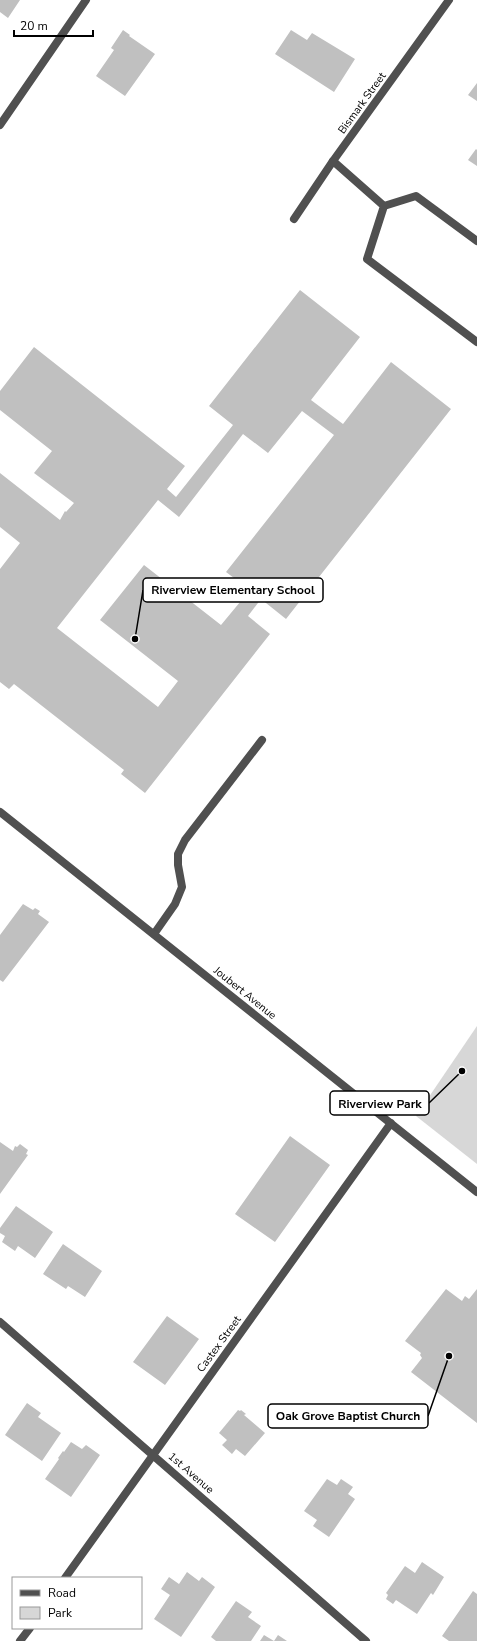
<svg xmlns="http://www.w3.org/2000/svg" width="477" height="1641" font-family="'Nunito Sans',sans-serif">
<rect width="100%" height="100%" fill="#fff"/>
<path fill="#d7d7d7" d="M477 1026V1164L416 1116Z"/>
<path fill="#c0c0c0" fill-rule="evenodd" d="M0 0H20L8 18 0 12Z
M123 30 130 35 129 36 155 54 125 96 96 76 114 50 111 48Z
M291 30 307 40 312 33 355 59 334 92 275 54Z
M477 83V101L468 95Z
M476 149 477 150V166L468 160Z
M300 290 360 337 311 400 343 424 391 362 451 409 286 619 261 599 248 616 270 634 145 793 121 774 124 770 14 684 9 689 0 682V569L20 543 0 527V473L60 520 65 511 66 512 74 503 34 473 52 451 0 410V391L34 347 185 466 167 489 176 497 233 425 209 406ZM302 411 334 435 226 572 250 590 221 625 144 565 100 620 178 681 158 707 57 628 158 500 179 517 243 434 268 453Z
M23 904 33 910 35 908 40 911 38 914 49 922 3 982 0 980V935Z
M290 1136 330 1165 275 1242 235 1214Z
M0 1142 13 1151 15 1146 17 1147 20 1144 28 1150 26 1154 28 1155 0 1194Z
M16 1206 53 1232 35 1258 18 1246 15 1251 2 1242 5 1236 0 1233V1228Z
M63 1244 102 1271 85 1297 68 1286 66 1289 43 1274Z
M446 1289 462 1301 465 1296 469 1299 477 1289V1423L411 1372 422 1358 420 1355 421 1353 405 1341Z
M167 1316 199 1339 165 1385 133 1362Z
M27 1403 41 1413 38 1417 61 1433 42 1461 5 1435Z
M238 1410 240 1411 241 1410 246 1414 244 1415 265 1433 245 1456 236 1449 232 1454 222 1445 227 1440 219 1433Z
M71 1442 82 1449 86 1445 100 1455 71 1497 45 1479 59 1459 58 1458 63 1451 64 1452Z
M327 1479 337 1485 341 1479 353 1487 348 1494 355 1499 329 1537 313 1526 317 1520 304 1511Z
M422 1562 444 1577 433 1595 431 1593 417 1614 396 1600 393 1604 386 1599 388 1595 386 1593 405 1566 415 1573Z
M187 1572 199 1581 202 1577 215 1587 181 1637 154 1619 170 1595 161 1589 169 1577 179 1584Z
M473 1591 477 1594V1641H449L442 1636Z
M236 1601 252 1612 248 1617 261 1626 251 1641H216L211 1637Z
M264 1635 274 1641H260Z
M278 1635 287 1641H274Z"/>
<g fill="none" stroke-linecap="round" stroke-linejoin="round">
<path stroke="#505050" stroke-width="8" d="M333 161 384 206
M384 206 367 259 477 342
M384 206 416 196 477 241
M154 934 175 904 182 887 178 865V854L185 840 262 740"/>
<path stroke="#505050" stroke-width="8" d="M0 125 86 0
M294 219 333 161 449 0
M0 812 477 1192
M0 1322 366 1641
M65 1578 391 1123
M20 1641 30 1628"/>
</g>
<g text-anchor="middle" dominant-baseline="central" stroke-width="3" stroke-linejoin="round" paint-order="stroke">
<g font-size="11" fill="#000" stroke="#fff">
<text transform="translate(362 103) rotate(-54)">Bismark Street</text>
<text transform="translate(245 993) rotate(39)">Joubert Avenue</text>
<text transform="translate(219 1344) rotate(-54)">Castex Street</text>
<text transform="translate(191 1473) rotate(41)">1st Avenue</text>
</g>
</g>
<path fill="none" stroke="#000" stroke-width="1.5" d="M135 639L143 590M462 1071L429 1103M449 1356L428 1416"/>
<g fill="#000" stroke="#fff" stroke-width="1.5">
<circle cx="135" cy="639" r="4"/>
<circle cx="462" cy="1071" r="4"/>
<circle cx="449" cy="1356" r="4"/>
</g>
<g fill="#fff" stroke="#000" stroke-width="1.5">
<rect x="143" y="578" width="180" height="24" rx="4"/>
<rect x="330" y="1091" width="99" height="24" rx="4"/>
<rect x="268" y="1404" width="160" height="24" rx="4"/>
</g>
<g font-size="12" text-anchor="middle" font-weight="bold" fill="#000">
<text x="233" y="594">Riverview Elementary School</text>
<text x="380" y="1108">Riverview Park</text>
<text x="348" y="1420">Oak Grove Baptist Church</text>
</g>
<rect x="12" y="1577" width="130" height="52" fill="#ffffff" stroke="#999999"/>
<rect x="20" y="1590" width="20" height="6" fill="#505050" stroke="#999999"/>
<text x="48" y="1597" font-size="12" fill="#000000">Road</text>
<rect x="20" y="1607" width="20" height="12" fill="#d7d7d7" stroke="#999999"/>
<text x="48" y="1617" font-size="12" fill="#000000">Park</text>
<path d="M14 30v6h79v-6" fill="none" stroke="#000000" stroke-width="2"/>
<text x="20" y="30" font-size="12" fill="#000000" stroke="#ffffff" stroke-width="3" paint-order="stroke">20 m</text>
</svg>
